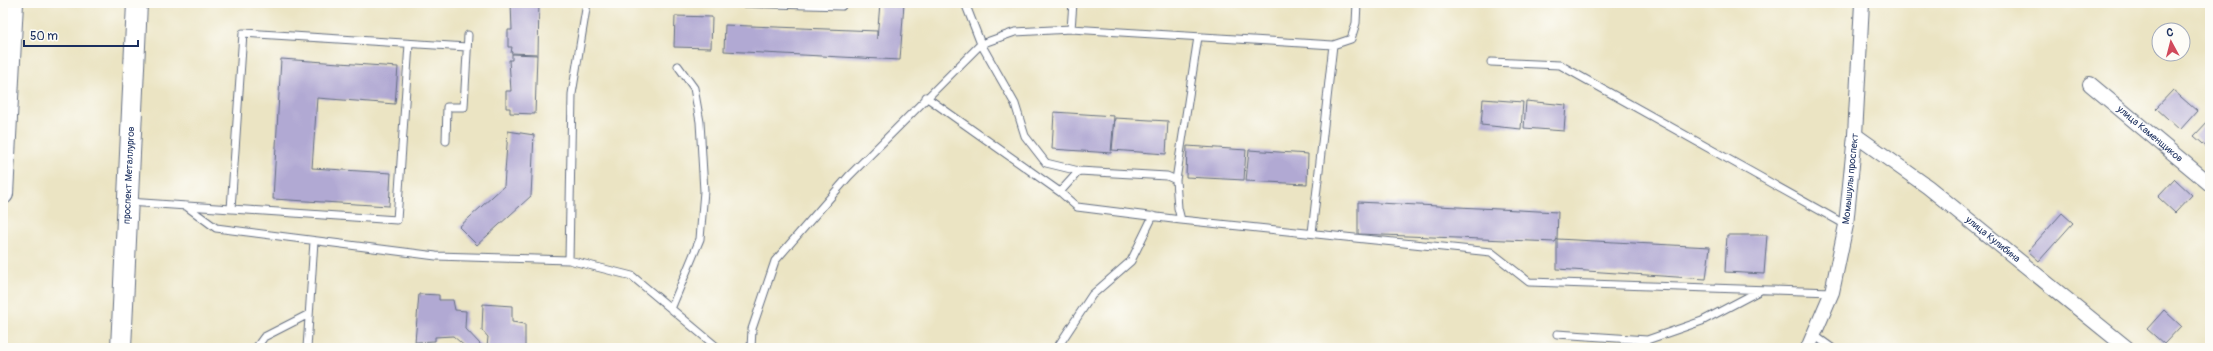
<svg xmlns="http://www.w3.org/2000/svg" width="2213" height="351" font-family="Pangolin,sans-serif">
<rect width="100%" height="100%" fill="#fdfcf7"/>
<filter id="ink" filterUnits="userSpaceOnUse"><feTurbulence type="fractalNoise" baseFrequency=".025" numOctaves="2"/><feDisplacementMap in="SourceGraphic" scale="8" xChannelSelector="R" yChannelSelector="G"/><feConvolveMatrix kernelMatrix="1 2 1 2 8 2 1 2 1" color-interpolation-filters="sRGB"/></filter>
<filter id="wash" filterUnits="userSpaceOnUse"><feTurbulence type="fractalNoise" baseFrequency=".012" numOctaves="4" result="noise"/><feDisplacementMap in="SourceGraphic" scale="16" xChannelSelector="R" yChannelSelector="G"/><feGaussianBlur stdDeviation="0.9" result="paint"/><feColorMatrix in="noise" values="0 0 0 0 0 0 0 0 0 0 0 0 0 0 0 0 0 1.4 0 .05"/><feComposite in="paint" operator="in"/></filter>
<g filter="url(#wash)">
<rect width="100%" height="100%" fill="#ebe4c3"/>
<g id="blocks">
<path fill="#b1a9d3" d="M511 3H539L538 54 511 53 512 47H508V30H512Z
M880 3H904L900 60 724 51 725 25 877 31V39Z
M675 16 712 17 711 48 674 47Z
M512 54 537 55 535 114 510 113V108H506V91H511L509 60H512Z
M281 59 398 67 395 104 317 98 312 168 391 173 389 206 273 199Z
M2173 90 2197 111 2180 130 2156 108Z
M1483 99 1523 102 1521 129 1481 125Z
M1526 101 1566 105 1564 131 1524 128Z
M1054 112 1114 116 1111 153 1052 149Z
M1115 118 1168 121 1166 154 1112 150Z
M2210 119V150L2194 136Z
M508 131 534 135 531 196 477 245 459 227 504 186Z
M1187 146 1246 150 1244 180 1186 177Z
M1249 150 1308 154 1307 184 1246 181Z
M2175 179 2192 195 2175 213 2158 197Z
M1358 202 1558 212 1557 239 1555 242 1358 234Z
M2062 213 2073 223 2039 261 2028 251Z
M1727 235H1767L1764 274 1725 272Z
M1557 239 1710 247 1706 279 1557 269Z
M419 294 439 295V300H453L455 310 466 311 465 328 481 345 487 347 488 337 482 330 483 304 512 306V322L525 324V348H467L453 336 435 337V341L415 342Z
M2164 310 2181 326 2164 344 2147 329Z"/>
</g>
</g>
<g filter="url(#ink)">
<use href="#blocks" fill-opacity="0" stroke="#646e81" stroke-width="1"/>
<g fill="none" stroke-linecap="round" stroke-linejoin="round">
<g stroke="#646e81" stroke-width="9">
<path id="lane" d="M587 3 572 94 569 260 632 276 718 348
M736 3 842 6 843 3
M965 3 981 44 1015 104 1025 136 1046 163 1079 171
M1071 29 1073 3
M1491 62 1560 65 1846 225
M926 97 1060 192 1079 171 1167 176 1176 180 1178 208 1181 220 1491 252 1529 282 1832 292
M446 141 447 107H464L468 35
M1176 180 1198 37
M1060 192 1077 207 1181 220
M128 202 397 220 409 44
M186 206 216 228 436 256 569 260
M231 209 243 33 467 47
M1312 233 1333 45
M671 309 700 239 704 191 700 122 694 88 678 66
M1557 334 1647 340
M1814 335 1832 348
M256 348 264 337 309 314
M307 348 314 241
M751 348 752 329 775 261 849 176 981 44 1015 32 1071 29 1333 45 1351 39 1356 23 1357 3
M1057 348 1092 295 1131 261 1153 216
M1642 348 1647 340 1702 321 1761 290"/>
</g>
<g stroke="#646e81" stroke-width="16">
<g id="street">
<path id="s1" d="M2090 84 2210 184"/>
<path id="s2" d="M1855 135 1928 187 2127 348"/>
<path id="s3" d="M1808 348 1832 292 1846 225 1855 135 1862 3"/>
</g>
</g>
<g stroke="#646e81" stroke-width="22">
<g id="secondary">
<path d="M3 194 13 3"/>
<path id="s4" d="M121 348 137 3"/>
</g>
</g>
<use href="#lane" stroke="#fff" stroke-width="7"/>
<use href="#street" stroke="#fff" stroke-width="14"/>
<use href="#secondary" stroke="#fff" stroke-width="20"/>
</g>
</g>
<g text-anchor="middle" dominant-baseline="central" stroke-width="3.5" stroke-linejoin="round" paint-order="stroke">
<g font-size="10" fill="#1b2f5e" stroke="#fdfcf7">
<text stroke="none"><textPath href="#s1" startOffset="78">улица Каменщиков</textPath></text>
<text stroke="none"><textPath href="#s4" startOffset="173">проспект Металлургов</textPath></text>
<text stroke="none"><textPath href="#s3" startOffset="176">Момышулы проспект</textPath></text>
<text stroke="none"><textPath href="#s2" startOffset="173">улица Кулибина</textPath></text>
</g>
</g>
<rect width="2213" height="351" fill="none" stroke="#fdfcf7" stroke-width="16"/>
<g transform="translate(2171 42) rotate(353)"><circle r="19" fill="#fdfcf7" stroke="#a3aaba"/>
<path d="M0-3L7 15L0 10L-7 15Z" fill="#d1495b"/>
<text y="-6" font-size="11" font-weight="bold" text-anchor="middle" fill="#1b2f5e">С</text>
</g>
<path d="M24 40v6h114v-6" fill="none" stroke="#1b2f5e" stroke-width="2"/>
<text x="30" y="40" font-size="12" fill="#1b2f5e" stroke="#fdfcf7" stroke-width="3" paint-order="stroke">50 m</text>
</svg>
